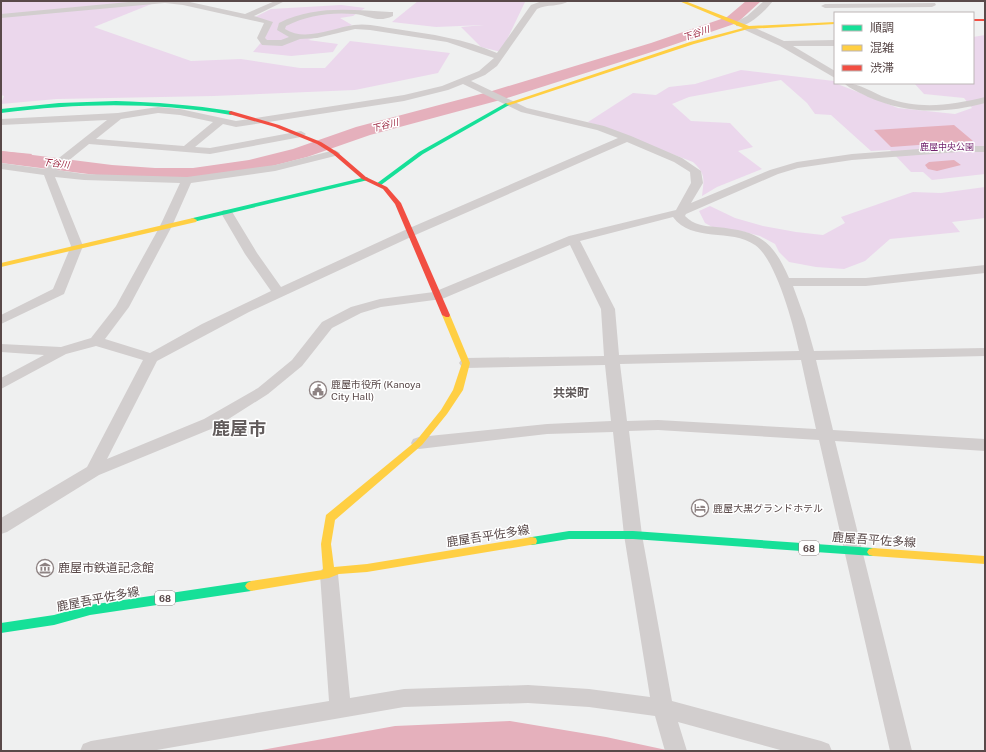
<svg xmlns="http://www.w3.org/2000/svg" width="986" height="752" font-family="'Public Sans','Noto Sans JP',sans-serif">
<rect width="100%" height="100%" fill="#eff0f0"/>
<path fill="#ebd7ec" d="M1 1H159L94 27 191 61 241 59 300 68H325L350 41 450 53 438 73 355 90 214 96 57 99 1 104 4 96 1 95Z
M418 1H524L525 2 501 52 481 47 461 27 484 25 436 27 392 22Z
M341 5 365 8 353 16 340 18 352 25 308 40 338 44 333 52 291 56 253 52 265 38 269 22 255 17 271 9Z
M985 35V174L932 180 923 172H911L890 150 871 151 831 115 815 114 807 103 781 80 689 97 672 104 691 121 730 123 753 147 738 151 762 169 717 187 702 196C704 179 706 174 693 162L588 122 633 93 656 95 669 87 695 84 741 70 834 81 835 83 898 108 955 114 972 108 964 98 924 94 914 83H973V37Z
M985 187V218L952 222 960 232 890 239 865 261 844 269 816 267 789 262 779 252 775 244 760 236 741 231 716 229 705 223 699 211 710 206 735 218 763 226 796 232 823 235 845 223 841 217 913 192 941 193Z"/>
<path fill="#e5b0bc" d="M954 125 973 141 891 147 874 130Z
M1 151 32 154 26 164 1 161Z
M954 160 961 165 937 171 928 169 925 165 929 162Z
M510 721 606 737 671 751H256L395 726Z"/>
<g fill="none" stroke-linecap="round" stroke-linejoin="round">
<path fill="#e5b0bc" fill-rule="evenodd" d="M746 1H761L737 23 661 49 504 99 370 135 307 157 249 172 193 180H155L112 177 1 163V151L112 165 155 168H193L249 160 293 149 356 127 492 91 651 43 727 17Z"/>
<path fill="#d2cece" fill-rule="evenodd" d="M139 1H185L245 14 275 1H285L254 16 273 22 265 38 267 40H281L289 37 277 30 279 23C315 5 351 10 390 12H393V16C378 23 370 16 355 14 330 12 308 15 286 26L285 29C305 42 332 28 354 25 368 23 382 27 396 29 431 34 465 39 497 53L531 5 542 1H569C561 7 546 4 537 9L497 66 485 75 471 81 527 108 604 126 631 136 682 158 701 171 703 183 691 203 770 170 797 162 852 154 959 146H985V152H959L852 160 798 168 778 174 686 214 685 216C694 225 704 226 716 227 758 231 772 239 789 278H866L985 265V273L866 286H793L805 319 814 351 985 348V356L816 360 833 430 985 439V451L835 441 912 751H890L819 440 658 430 629 431 642 535 672 701 821 741 829 744 832 751H784L678 722 687 751H665L655 716 589 707 528 703 404 707 151 751H80L83 744 91 741 329 701 320 574 322 569 329 567 336 569 338 574 350 698 404 689 528 685 589 689 650 697 624 535 613 432 547 434 419 449 413 447 411 443 413 439 419 437 547 424 611 421 605 365 466 368 461 366 459 363 461 360 466 358 604 356 601 309 570 245 442 299 381 307 361 313 332 328 302 366 268 394 216 427 99 475 7 532 1 534V518L87 467 143 360 96 346 66 354 1 389V378L44 355 1 352V344L61 347 91 338 116 306 160 226 180 183 84 180 55 177 83 246 64 294 1 324V315L53 289 71 246 44 175 1 169V163L45 169 107 120 1 125V119L118 113 158 107 180 109 236 121 404 95 442 86 479 71 494 58 447 42 370 30 355 29 317 38 300 39 282 46 262 45 257 38 264 23 183 5 165 3 1 18V14ZM463 84 521 112 597 130 618 138 405 230 281 287 257 253 231 210H223L221 213 245 254 271 291 202 324 150 353 105 339 129 307 172 226 191 183 275 171 339 155 340 153 335 150 275 165 187 177 84 174 57 170 89 144 210 154 301 137 306 134 301 131 210 148 195 147 223 124 236 127 404 101 448 90ZM158 113 180 115 213 122 184 146 96 139 121 119ZM627 142 674 162 690 172 691 183 676 210 569 236 434 292 380 299 351 307 322 322 292 360 258 388 204 419 107 459 157 361 249 312 413 236ZM673 217C692 243 731 228 755 245 776 259 794 327 799 351L619 355 615 309 580 241ZM801 360 816 429 658 420 627 421 620 364Z
M764 1H773C766 10 748 28 736 26V22L747 16Z
M935 3 936 5 932 7 825 8 821 6 825 4Z
M745 26H751L784 41 835 40V46H793L835 71V78L780 46 745 30Z
M844 83C861 83 872 93 887 98 921 110 952 105 985 97V103C944 114 907 114 868 97 861 93 850 89 844 83Z"/>
<path fill="#16e098" fill-rule="evenodd" d="M116 101C155 102 193 105 231 111L234 113 231 115C153 102 80 103 1 113V109L59 103Z
M506 103 511 104 423 154 381 185H377L376 184 419 152Z
M366 177 368 178V180L193 222 189 220 193 218Z
M569 531H633L873 548 877 549 879 552 877 555 873 556 633 539H569L532 545 528 544 527 541 528 538 532 537Z
M251 581 255 583 257 586 255 589 251 591 90 615 54 625 1 633V623L54 615 90 605Z"/>
<path fill="#ffcf43" fill-rule="evenodd" d="M679 1H685L749 26 835 22V24L748 29 694 44 510 105 505 104 690 42 743 28Z
M193 218 197 220 196 222 1 267V263Z
M443 313H446L450 315 470 363 463 390 447 414 422 445 335 520 331 544 334 567 367 564 532 537 536 538 537 541 536 544 367 572 339 574 329 578 251 591 247 589 245 586 247 583 251 581 323 570 321 544 326 515 416 441 441 410 453 390 462 363 442 315Z
M873 548 985 556V564L873 556 869 555 867 552 869 549Z"/>
<path fill="#f24e42" fill-rule="evenodd" d="M973 19H985V21H973Z
M231 111 279 125 321 142 337 152 366 177 387 187 401 203 450 315 449 317H446L442 315 395 204 383 189 362 179 333 154 317 144 275 127 229 114V112Z"/>
</g>
<defs>
<g id="civic-ring" transform="scale(0.9)"><circle r="9.5" fill="#fff" stroke="#8e8383" stroke-width="1.5"/><path d="M-.6-6.5H3V-4.5H.6V-3L4-1V1h2V6H-6V1h2V-1L-.6-3ZM-1.2 2.5V6h2.4V2.5Z" fill="#8e8383"/></g>
<g id="hotel-ring" transform="scale(0.9)"><circle r="9.5" fill="#fff" stroke="#8e8383" stroke-width="1.5"/><path d="M-6-4.5h1.5V1H6V5H4.5V3h-9V5H-6ZM-4 0a1.8 1.8 0 1 1 3.6 0ZM.5 0V-2.5h3Q6-2.5 6 0Z" fill="#8e8383"/></g>
<g id="museum-ring" transform="scale(0.9)"><circle r="9.5" fill="#fff" stroke="#8e8383" stroke-width="1.5"/><path d="M0-6L6-3V-2H-6V-3ZM-5-1h2V3h-2ZM-1-1h2V3h-2ZM3-1h2V3H3ZM-6 4H6V6H-6Z" fill="#8e8383"/></g>
</defs>
<g fill-rule="evenodd">
<use href="#civic-ring" x="318" y="390"/>
<use href="#hotel-ring" x="700" y="508"/>
<use href="#museum-ring" x="45" y="568"/>
</g>
<g text-anchor="middle" dominant-baseline="central" stroke-width="3" stroke-linejoin="round" paint-order="stroke">
<g font-size="9" font-style="italic" fill="#981d39" stroke="#fff">
<text transform="translate(696 33) rotate(-19)">下谷川</text>
<text transform="translate(385 125) rotate(-15)">下谷川</text>
<text transform="translate(56 163) rotate(6)">下谷川</text>
</g>
<g font-size="9" fill="#72226d" stroke="#fff">
<text x="947" y="146">鹿屋中央公園</text>
</g>
<g fill="#fff" stroke="#8b8080" stroke-width="1">
<rect x="799" y="541" width="20" height="14" rx="3"/>
<rect x="155" y="591" width="20" height="14" rx="3"/>
</g>
<g font-size="9" font-weight="bold" fill="#594949">
<text x="809" y="548">68</text>
<text x="165" y="598">68</text>
</g>
<g font-size="10" fill="#594949" stroke="#fff" text-anchor="start">
<text x="331" y="384">鹿屋市役所 (Kanoya<tspan x="331" dy="12">City Hall)</tspan></text>
<text x="713" y="508">鹿屋大黒グランドホテル</text>
</g>
<g font-size="12" font-weight="bold" fill="#625c5c" stroke="#fff">
<text x="571" y="393">共栄町</text>
</g>
<g font-size="12" fill="#594949" stroke="#fff">
<text transform="translate(488 536) rotate(-9)">鹿屋吾平佐多線</text>
<text transform="translate(874 540) rotate(4)">鹿屋吾平佐多線</text>
<text transform="translate(98 599) rotate(-11)">鹿屋吾平佐多線</text>
</g>
<g font-size="12" fill="#594949" stroke="#fff" text-anchor="start">
<text x="58" y="568">鹿屋市鉄道記念館</text>
</g>
<g font-size="18" font-weight="bold" fill="#625c5c" stroke="#fff">
<text x="239" y="428">鹿屋市</text>
</g>
</g>
<rect width="986" height="752" fill="none" stroke="#594949" stroke-width="4"/>
<rect x="834" y="12" width="140" height="72" fill="#ffffff" stroke="#bdb6b6"/>
<rect x="842" y="25" width="20" height="6" fill="#16e098" stroke="#bdb6b6"/>
<text x="870" y="32" font-size="12" fill="#594949">順調</text>
<rect x="842" y="45" width="20" height="6" fill="#ffcf43" stroke="#bdb6b6"/>
<text x="870" y="52" font-size="12" fill="#594949">混雑</text>
<rect x="842" y="65" width="20" height="6" fill="#f24e42" stroke="#bdb6b6"/>
<text x="870" y="72" font-size="12" fill="#594949">渋滞</text>
</svg>
